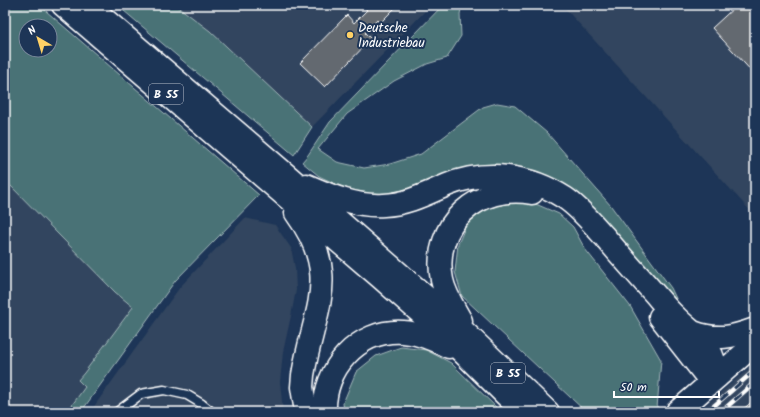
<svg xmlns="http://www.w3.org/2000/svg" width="760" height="417" font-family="Kalam,sans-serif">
<rect width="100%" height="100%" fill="#1d3557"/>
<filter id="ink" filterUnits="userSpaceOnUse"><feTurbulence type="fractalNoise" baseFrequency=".025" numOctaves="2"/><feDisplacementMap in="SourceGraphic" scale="8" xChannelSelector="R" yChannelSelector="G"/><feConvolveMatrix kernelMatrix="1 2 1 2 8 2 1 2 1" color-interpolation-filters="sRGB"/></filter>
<g filter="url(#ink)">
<path fill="#32455e" d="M176 5H431L312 127 210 31Z
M562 5H755V216Z
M5 33 181 244 172 285 81 412H5Z
M245 218 275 225 291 248 295 268 296 290 291 316 283 352 280 382 283 412H90L180 287Z
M755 363V412H698Z"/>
<path fill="#487276" stroke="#a4b8ba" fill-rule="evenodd" d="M5 5H39L259 195 175 281 81 412H67L85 387 78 380 84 373 133 307 115 292 5 180ZM26 26H50V50H26Z
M117 5H176L210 31 312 127 294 155Z
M443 5H462L460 14 461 36 447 58 427 64 394 81 347 114 318 149 337 162 364 168 390 164 421 154 483 107 497 103 515 106 547 133 611 206 671 288 682 311 540 176 507 165H479L456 172 408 189 387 194 360 192 340 186 319 176 302 162 308 155 330 122Z
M509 201 531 202 559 214 573 227 585 249 630 306 661 360 657 408 652 412H586L462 296 455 272 458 244 467 223 487 208Z
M401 347 426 350 451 363 501 412H344L343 403 356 372 376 356Z"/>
<path fill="#64696f" stroke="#fff" d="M363 5H396L397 6 380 23 377 20 365 33 371 39 325 87 300 63 347 15 354 23 367 10 362 6Z
M737 5H755V75L712 28Z
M755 399V412H740Z"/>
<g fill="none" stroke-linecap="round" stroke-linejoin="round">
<g stroke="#fff" stroke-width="11">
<path id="service" d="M117 412 141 394 164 390 187 395 202 404 212 412"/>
</g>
<g stroke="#fff" stroke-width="25">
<path id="secondary" d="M677 412 755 344"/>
</g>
<g stroke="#fff" stroke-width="25">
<path id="trunk" d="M63 5 381 278 442 332 523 412
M88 5 289 177 451 319 548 412
M306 185C331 196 357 207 384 205 407 204 426 194 447 185 486 169 530 175 565 198 580 208 592 223 604 236 620 255 637 274 654 293 661 301 668 310 676 317 698 339 714 343 717 377
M296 213C342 276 314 308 303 375L302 387 306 412
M660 317 711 382
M461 321C454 308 445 295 442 280 431 224 479 183 532 193
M693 332C717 341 733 337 755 329
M325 412C323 369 358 329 403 332 420 333 434 340 449 347"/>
</g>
<use href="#service" stroke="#1d3557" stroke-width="8"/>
<use href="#secondary" stroke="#1d3557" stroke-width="22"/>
<use href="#trunk" stroke="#1d3557" stroke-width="22"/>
<g stroke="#fff" stroke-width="4.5">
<path id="rail" d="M707 412 755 370
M721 412 755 382"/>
</g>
<use href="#rail" stroke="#1d3557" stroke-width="3" stroke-dasharray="9" stroke-linecap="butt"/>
</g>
</g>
<circle fill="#ffd166" stroke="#1d3557" stroke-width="1.5" cx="350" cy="35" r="4"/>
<g text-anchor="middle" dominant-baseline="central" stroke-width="4" stroke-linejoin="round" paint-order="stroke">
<g fill="#1d3557" stroke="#bbc2cd" stroke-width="1">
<rect x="149" y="84" width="34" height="20" rx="3"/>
<rect x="491" y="363" width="34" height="20" rx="3"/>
</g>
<g font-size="12" font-weight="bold" fill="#fff">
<text x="166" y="94">B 55</text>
<text x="508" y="373">B 55</text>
</g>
<g font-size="13" fill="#fff" stroke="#1d3557" text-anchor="start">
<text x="358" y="28">Deutsche<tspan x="358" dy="15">Industriebau</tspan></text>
</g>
</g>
<rect width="760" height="417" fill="none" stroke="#1d3557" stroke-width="20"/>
<rect x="10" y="10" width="740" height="397" fill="none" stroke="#fff" stroke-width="1.5" filter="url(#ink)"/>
<g transform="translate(38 38) rotate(322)"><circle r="19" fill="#1d3557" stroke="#77869a"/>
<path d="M0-3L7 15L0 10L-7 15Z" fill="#ffd166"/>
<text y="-6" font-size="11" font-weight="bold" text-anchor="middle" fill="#ffffff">N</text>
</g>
<path d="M614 391v6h105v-6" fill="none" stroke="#ffffff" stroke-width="2"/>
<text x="620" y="391" font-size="12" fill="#ffffff" stroke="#1d3557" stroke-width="3" paint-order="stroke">50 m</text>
</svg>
